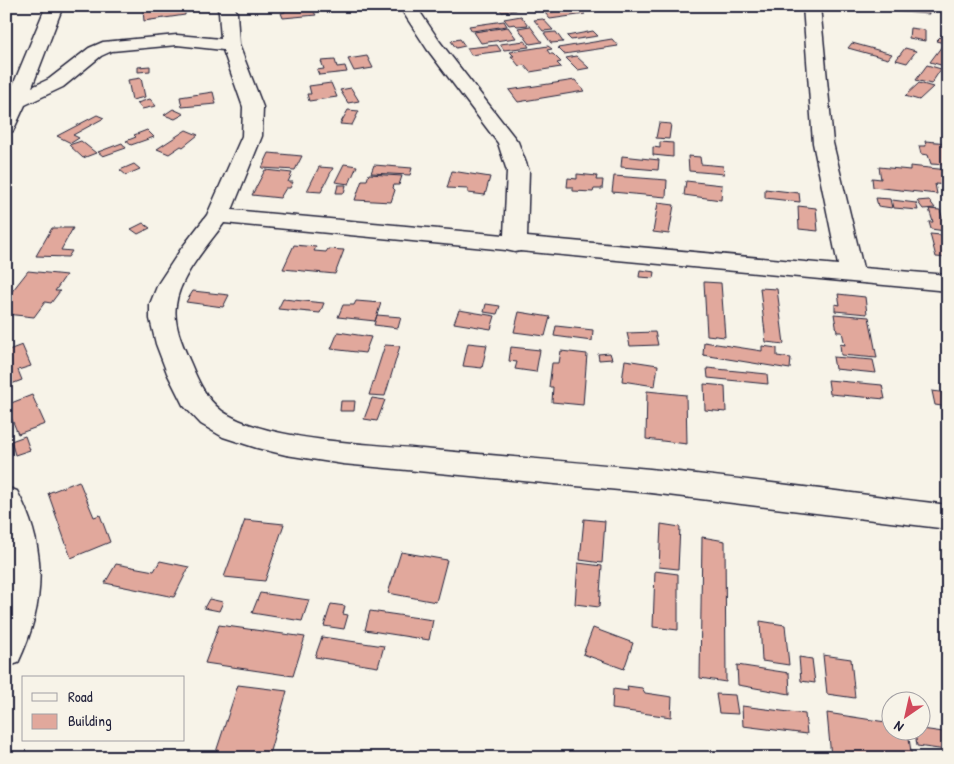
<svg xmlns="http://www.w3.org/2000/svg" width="954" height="764" font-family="'Patrick Hand',sans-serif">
<rect width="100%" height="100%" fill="#f7f3e8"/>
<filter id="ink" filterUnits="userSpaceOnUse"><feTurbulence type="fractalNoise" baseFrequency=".02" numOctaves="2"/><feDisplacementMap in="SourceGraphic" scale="10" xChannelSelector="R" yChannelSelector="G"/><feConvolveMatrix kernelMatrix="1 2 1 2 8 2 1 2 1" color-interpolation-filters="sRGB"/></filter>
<g filter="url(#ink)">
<path fill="#e1a89c" stroke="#22223b" d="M173 6H190L192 12H185V15L144 21 143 10Z
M307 6 309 9H312L316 15 283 18 281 13 285 12 284 9Z
M513 6 516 10 502 12 499 8Z
M887 6H926L929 14 889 11Z
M579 8 585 14 550 19 545 13Z
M521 16 528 25 517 26 515 24 509 25 504 19Z
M543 19 553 30 543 31 534 20Z
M504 21 507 26 472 31 469 26Z
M530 26 542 42 530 44 518 28Z
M508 27 516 38 481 43 474 32Z
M910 28 925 30V41L909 38Z
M948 29V44L936 41Z
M593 31 598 36 571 40 567 36Z
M556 32 563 42 551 43 544 33Z
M460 39 465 46 456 48 451 41Z
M612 39 618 46 564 54 558 48Z
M525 41 529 47 504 50 500 44Z
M852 43 892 54 888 59 848 48Z
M497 45 501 51 471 55 467 48Z
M548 46 552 49 547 50 550 54H553L561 62 557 63 561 67 530 72 524 65 519 66 511 56H514L510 52Z
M942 46 948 48V57L945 61H948V67L930 62Z
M905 48 916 51 907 63 896 60Z
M367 56 373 68 354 71 348 59Z
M576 56 589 68 578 70 566 58Z
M335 60 337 67 345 66 347 72 319 75 317 70 324 69 321 61Z
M927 65 941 69 931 84 916 80Z
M150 66V71L138 72V67Z
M141 78 145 97 132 100 128 80Z
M575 80 584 91 518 102 509 90Z
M331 83 337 97 309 101 307 94H311L309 86Z
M919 83 933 87 919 100 905 96Z
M351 88 359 101 348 103 340 90Z
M213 92 216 104 182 107 180 97Z
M150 99 156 106 142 109 137 103Z
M173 109 184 114 175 119 164 115Z
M348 110 359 111 352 125 340 124Z
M97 115 104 118 73 135 79 138 71 143 57 136Z
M659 123 671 124 669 139 656 138Z
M147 130 154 137 131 145 126 141 136 137 134 135Z
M186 130 198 135 183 147 181 146 169 154 157 149Z
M81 141 96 153 83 158 69 145Z
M925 141 948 143V165L931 164 928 155 921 154 919 146H926Z
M660 142 673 143V157L653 155V147L660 148Z
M122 143 126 148 103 156 98 152Z
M269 153 302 156 295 170 262 168Z
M622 156 659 160 658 170 621 167Z
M688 156 700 157 701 164 723 166 724 174 689 171Z
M134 164 140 169 126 175 120 170Z
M344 164 357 166 349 184 335 182Z
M374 165 412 168 410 175 371 173Z
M910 166 948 170V185L935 184 937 194 873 187 872 178 881 179 879 167 910 170Z
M319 167 333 168 321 192 307 191Z
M265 170 292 173 288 182H293L290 188H286L280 198 252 195Z
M452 171 490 177 485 195 468 193V189L447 188Z
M369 174 402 176 399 185H394L393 188 395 190 391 202 355 200 362 180H367Z
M577 174 597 176 596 180H603L602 189H594L593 192 573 191V187H567L568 178 577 179Z
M614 176 667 180 666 197 612 192Z
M686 181 722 185 721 200 684 195Z
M338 185H346L344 193H336Z
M765 189 799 193 800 202 765 198Z
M876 198 890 199 892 208 878 206Z
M892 200 916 203 918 210 894 208Z
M929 200 935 208 923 209 917 201Z
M658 203 674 205 669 234 653 232Z
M798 206 816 208 818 231 799 229Z
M929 209 940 210 945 225H943L945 231 931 229 929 222H933Z
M143 223 150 228 138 234 131 229Z
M52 228H73L61 250 72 251 68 257 36 256Z
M930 234 941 235 948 258 936 257Z
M294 245 316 247 314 251 326 252 328 249 344 250 335 274 283 269Z
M640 270 655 272 654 278 639 277Z
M28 271 66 275 55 291H60L51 303 45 302 34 317 6 314V299Z
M704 282 721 283 725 337 707 335Z
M760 288 777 289 784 344 766 342Z
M193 291 229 295 223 307 186 302Z
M838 294 865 297 867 314 835 311V304L840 305Z
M283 299 324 303 320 313 278 309Z
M356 301 381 303 375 321 338 317 343 305H354Z
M486 304 500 306 497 314 484 312Z
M459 310 495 316 491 329 454 323Z
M519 312 550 317 545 336 514 332Z
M834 314 869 317 877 358 841 355 840 344 845 345 842 332H837Z
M377 315 401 317 398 328 374 325Z
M556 326 593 330 592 341 554 336Z
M338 332 371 337 365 353 331 349Z
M655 332 658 345 630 346 627 333Z
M704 342 762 351V346L777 348V356L791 358 790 369 703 355Z
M468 343 487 345 482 368 463 366Z
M22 345 31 366 18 370 22 380 6 386V351Z
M385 345 400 346 385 396 369 395Z
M511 347 540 350 536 372 515 369 517 362 509 361Z
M561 351 587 354 583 405 552 402 553 387H549L552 363H559Z
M610 353 612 359 599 360 598 354Z
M833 357 873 360 876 373 835 369Z
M625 360 658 365 655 386 622 381Z
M707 368 767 374 768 384 708 378Z
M828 380 882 385 885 399 830 394Z
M704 384 725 386 726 412 705 410Z
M647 391 686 395 687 444 646 439Z
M932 391 948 393V407L935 405Z
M32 395 45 424 18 434 6 405Z
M372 398 385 400 377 421 364 419Z
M341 401H355L354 411H340Z
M25 436 30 450 15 455 11 441Z
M79 481 94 517 100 515 110 542 71 558 48 493Z
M584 519 605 521 602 563 580 560Z
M245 520 284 524 265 581 224 577Z
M661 524 680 527 678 569 659 567Z
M702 537 725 541 726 682 700 678Z
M401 552 447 560 436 602 388 593Z
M160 561 189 567 174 597 105 583 116 564 154 571Z
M578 563 602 566 599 607 575 604Z
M655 571 678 574V630L653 627Z
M260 593 309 600 302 621 252 613Z
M209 599 223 602 219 611 204 608Z
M331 604 345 606 343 614 348 615 344 629 324 626Z
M370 611 433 620 429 640 365 630Z
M760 621 785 625 789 665 762 661Z
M219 625 305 637 293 676 205 663Z
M593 628 633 643 624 669 583 654Z
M322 637 384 646 378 667 315 657Z
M823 655 851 659 855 698 827 694Z
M799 657 812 659 815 683 801 681Z
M737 665 789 673 790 694 738 685Z
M238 685 287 691 268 758H214Z
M627 686 642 688 645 693 672 697 671 717 612 709 613 689 628 691Z
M716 694 735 695 738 714 719 713Z
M742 706 805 714 807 734 743 726Z
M827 713 892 723V732H908L912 758 831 757Z
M922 729 943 732 946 750 917 746 915 732H922Z"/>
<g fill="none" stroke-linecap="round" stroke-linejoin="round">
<g stroke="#22223b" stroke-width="3">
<path id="minor" d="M46 6H63L32 87 49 79 89 48 103 42 177 35 221 39 219 13 217 6H234L237 13 239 45 263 107 262 136 232 210 504 235 507 171 498 143 427 49 399 6H416L440 42 518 142 529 171 527 237 838 265 813 143 803 6H820L833 143 863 268 948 275V291L520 251 515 252 506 250 224 223C208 245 179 277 176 305 173 325 183 346 191 364 198 381 206 399 222 411 265 441 369 444 422 449 498 456 574 462 650 469 749 479 848 493 948 505V529L651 493 343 464 286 455 257 448 223 437 201 424 183 405 167 373 156 344 150 319V304L158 284 181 249 207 215 242 136 243 107 223 50 177 45 112 51 101 56 63 87 25 105 13 131 6 133V102Z
M6 487 17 491C48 548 46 604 18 663L6 667Z"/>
</g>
<use href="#minor" fill="#f7f3e8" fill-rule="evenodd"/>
</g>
</g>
<rect width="954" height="764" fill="none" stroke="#f7f3e8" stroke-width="25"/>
<rect x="12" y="12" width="929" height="739" fill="none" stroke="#22223b" stroke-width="2" filter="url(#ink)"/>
<rect x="22" y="676" width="162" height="65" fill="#f7f3e8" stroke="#a29fa3"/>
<rect x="32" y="693" width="25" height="8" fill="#f7f3e8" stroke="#a29fa3"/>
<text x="68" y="702" font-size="15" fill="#22223b">Road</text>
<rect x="32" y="714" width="25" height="15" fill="#e1a89c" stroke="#a29fa3"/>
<text x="68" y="726" font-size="15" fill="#22223b">Building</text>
<g transform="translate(906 716) rotate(214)"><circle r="24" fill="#f7f3e8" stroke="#a29fa3"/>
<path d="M0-4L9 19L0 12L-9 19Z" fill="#d1495b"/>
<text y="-8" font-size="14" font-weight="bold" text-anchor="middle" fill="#22223b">N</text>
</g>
</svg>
